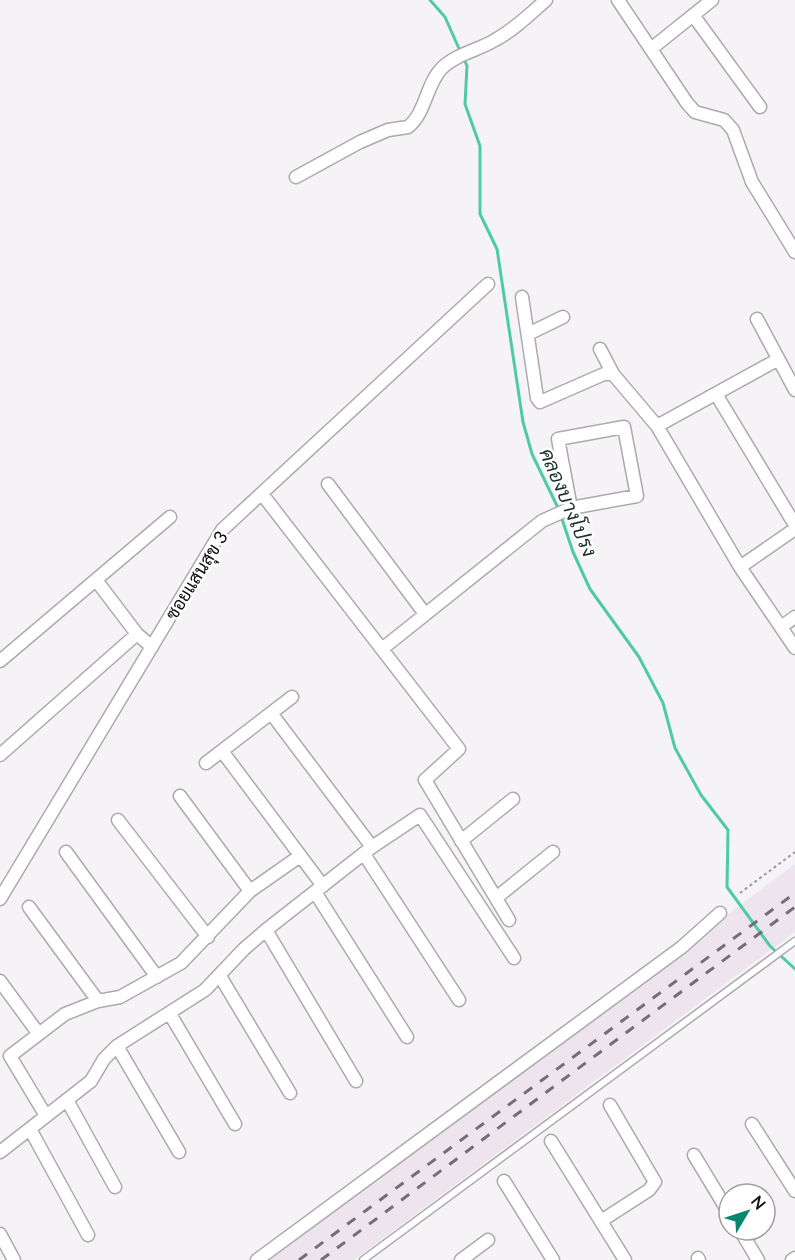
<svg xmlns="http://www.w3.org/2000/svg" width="795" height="1260" font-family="Lato,Sarabun,sans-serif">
<rect width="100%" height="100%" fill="#f6f3f7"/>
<path fill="#ede4ee" d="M795 864V932L354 1260H265Z"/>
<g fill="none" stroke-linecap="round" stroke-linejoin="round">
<path stroke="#4fcaa6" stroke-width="3" d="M430 0 445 17 461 53
M464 59 467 66 465 104 480 146V214L497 249 523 422 532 454 559 510
M561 516 573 552 590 589 639 657 663 703 675 748 701 795 728 830 727 887 770 946 795 969"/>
<g stroke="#ada9ad" stroke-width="9">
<path id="lane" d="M363 1260 795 941"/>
</g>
<g stroke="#ada9ad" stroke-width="15">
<path id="street" d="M618 0 687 103 695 112 724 120 733 130 752 182 795 252
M693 15 760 107
M651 49 712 0
M296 177 360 142 388 130 408 127C426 113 426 84 442 68 456 54 479 50 495 40 514 30 530 14 546 0
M522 297 537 398 540 402 604 374H613L657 426 740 567 795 648
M757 319 795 390
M528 334 563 317
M600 349 613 374
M716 394 795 525
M657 426 777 360
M624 427 637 496 571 508 558 439Z
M328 484 425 614
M262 494 459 749 425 780 509 920
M740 567 795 529
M96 580 137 634 152 647
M781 627 795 617
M382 649 542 521 571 508
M0 661 170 517
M271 713 372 847
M222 751 323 886
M0 755 137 634
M206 763 292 697
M180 796 250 891
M118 820 208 937
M461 841 513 799
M66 852 157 977
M364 854 459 1000
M315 892 407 1037
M496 898 553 852
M0 899 222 530 488 284
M29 907 98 1001
M266 930 356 1081
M220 976 290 1093
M0 981 38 1033
M170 1014 235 1124
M117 1046 179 1152
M67 1100 115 1187
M46 1116 10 1056 65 1014 98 1001 120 997 181 963 250 891 300 856
M752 1124 795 1191
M30 1129 88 1235
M551 1141 625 1260
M0 1152 91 1081 104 1059 117 1046 205 990 244 949 266 930 372 847 420 815 514 958
M694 1155 729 1213
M504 1181 553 1260
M601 1221 649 1190 655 1182 610 1105
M740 1230 758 1260
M0 1234 14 1260
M698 1258 699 1260
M257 1260 682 947 720 913
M461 1260 488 1240
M792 1260 795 1258"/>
</g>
<path stroke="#9a989b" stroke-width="2" stroke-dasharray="3 3" stroke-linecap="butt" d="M740 893 795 852"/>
<use href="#lane" stroke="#fff" stroke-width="6"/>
<use href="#street" stroke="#fff" stroke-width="12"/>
<path stroke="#716f72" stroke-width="3" stroke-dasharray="10 10" stroke-linecap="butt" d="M299 1260 795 893
M321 1260 795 907"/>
</g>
<g text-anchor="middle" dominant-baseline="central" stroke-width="5" stroke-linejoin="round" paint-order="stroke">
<g font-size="18" fill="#100f10" stroke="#fff">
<text transform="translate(196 575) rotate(-58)">ซอยแสนสุข 3</text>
</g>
<g font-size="20" font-style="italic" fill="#1c312a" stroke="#fff">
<text transform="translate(569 502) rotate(67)">คลองบางโปรง</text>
</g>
</g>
<g transform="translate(747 1212) rotate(51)"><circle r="28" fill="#ffffff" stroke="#9f9f9f" stroke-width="1.5"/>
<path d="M0-4.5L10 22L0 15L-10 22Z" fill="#07876b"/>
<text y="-9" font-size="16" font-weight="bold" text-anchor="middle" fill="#100f10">N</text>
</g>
</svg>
